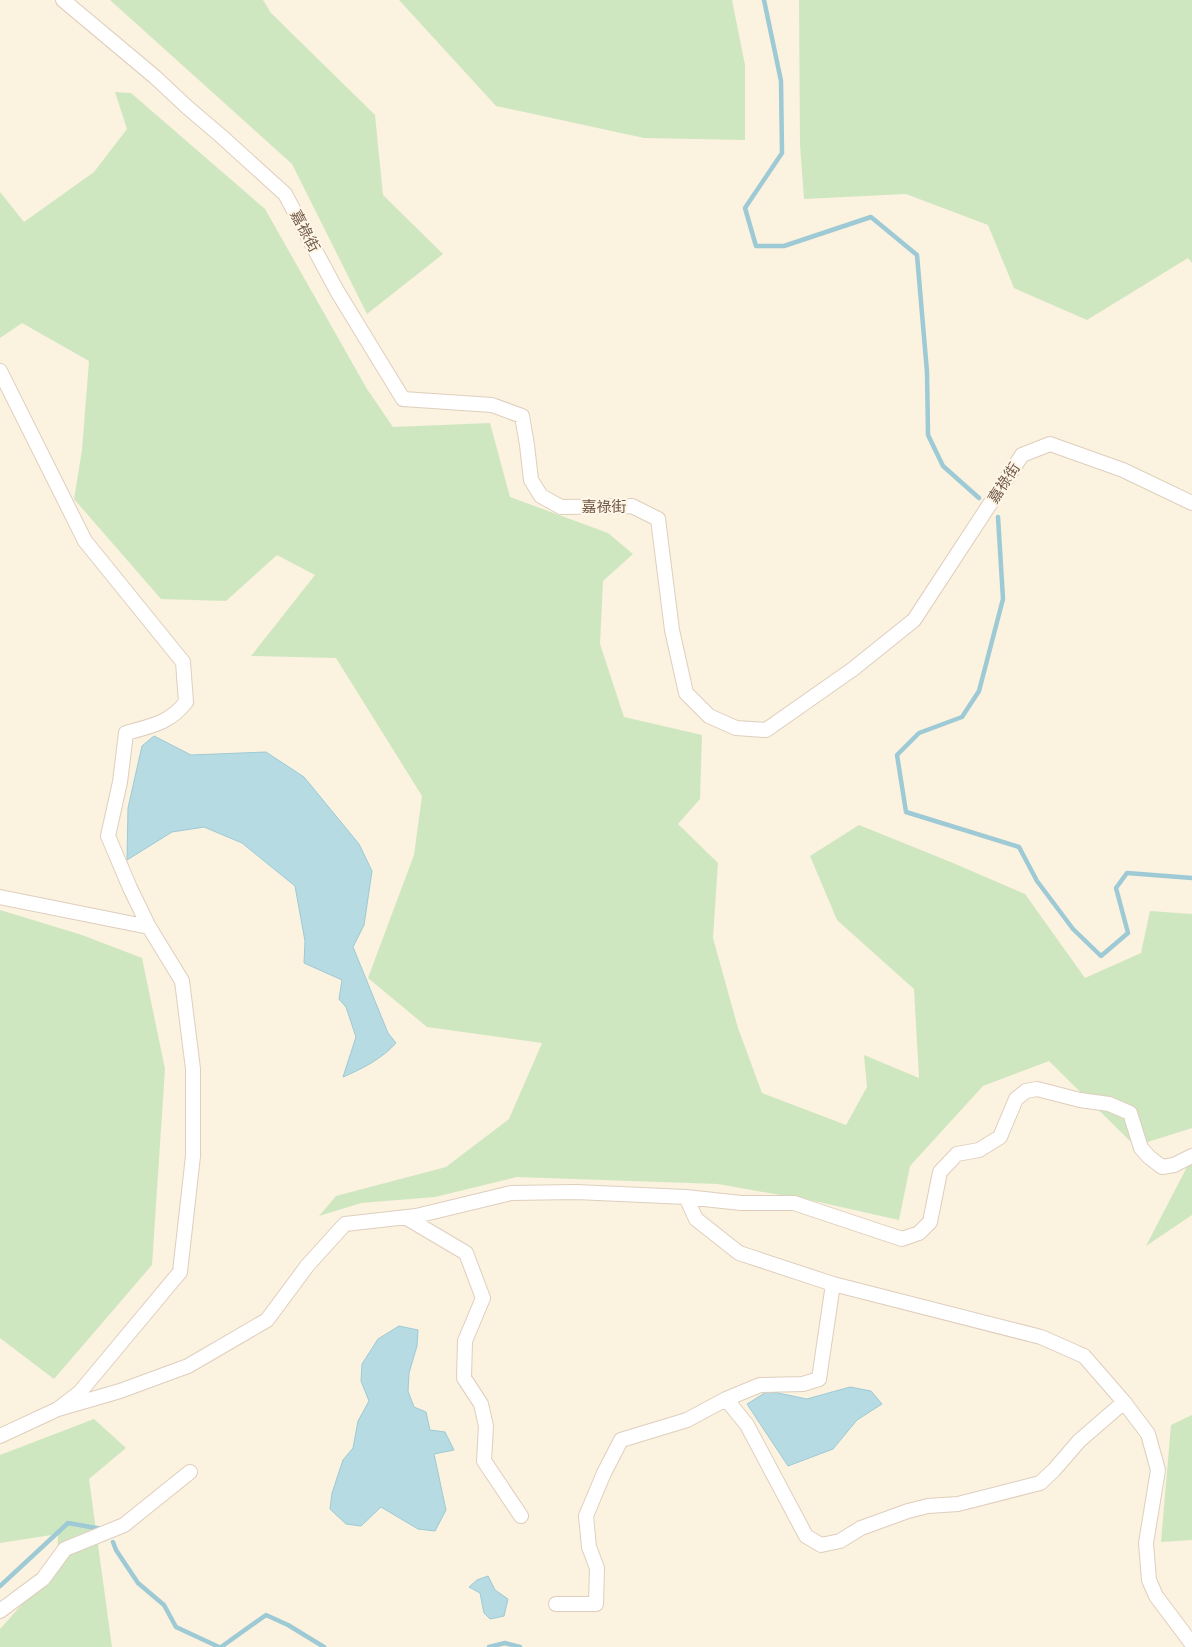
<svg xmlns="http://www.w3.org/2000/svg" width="1192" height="1647" font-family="'Roboto Condensed','Noto Sans TC',sans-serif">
<rect width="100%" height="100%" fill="#fbf2e0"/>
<path fill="#cfe7c0" d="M110 0H263L271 13 375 115 383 195 443 254 367 314 292 164Z
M399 0H732L745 65V140L644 138 496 106Z
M799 0H1192V263L1188 258 1087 320 1014 288 988 225 906 194 804 199 800 145Z
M115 92 131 93 265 209 367 389 393 427 490 423 510 497 608 533 633 554 603 581 600 644 624 717 702 735 700 799 678 824 718 863 713 938 738 1028 762 1093 846 1125 867 1087 864 1055 919 1078 914 989 837 920 810 856 859 825 953 863 1025 894 1085 978 1141 953 1150 911 1192 914V1128L1135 1146 1049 1061 983 1086 910 1166 899 1220 814 1201 718 1184 517 1177 435 1197 361 1203 319 1216 336 1196 446 1167 509 1119 542 1043 427 1027 368 978 414 855 422 796 336 658 251 656 315 575 277 555 226 601 161 599 74 499 82 450 89 361 22 323 0 338V192L24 222 94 172 127 129Z
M0 910 82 935 142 958 165 1069 152 1265 54 1379 0 1338Z
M1192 1160V1215L1146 1246 1190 1161Z
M1192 1415V1540L1161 1542 1171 1425Z
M94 1419 126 1448 89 1479 112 1647H0V1629L57 1565 58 1534 0 1543V1455Z"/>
<path fill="#b6dbe3" stroke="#9dcad5" d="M154 736 191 755 266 752 304 777 359 844 372 871 364 925 353 947 388 1033 396 1043C383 1058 362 1069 343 1077L356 1037 346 1007 339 999 342 980 304 963 305 941 295 886 242 843 204 827 172 832 127 860 128 808 142 746Z
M399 1326 418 1330 417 1346 409 1373 408 1391 414 1407 426 1412 430 1430 445 1432 454 1450 434 1454 446 1510 435 1531 418 1529 381 1507 361 1526 346 1524 330 1509 332 1493 343 1460 353 1448 358 1421 369 1401 361 1381 362 1364 378 1339Z
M850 1387 871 1391 882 1404 857 1420 833 1449 788 1466 747 1404 768 1391 807 1399Z
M488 1576 495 1590 508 1599 504 1616 490 1619 484 1613 480 1593 469 1587 477 1580Z"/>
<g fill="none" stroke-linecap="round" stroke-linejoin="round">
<path stroke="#9dcad5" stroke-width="4.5" d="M764 0 781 81 782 153 745 208 756 246H784L871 217 917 255 927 372 928 435 943 466 979 498
M998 517 1003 599 979 691 962 717 919 733 897 755 906 812 1019 847 1037 881 1073 929 1101 956 1128 933 1116 888 1127 873 1192 878
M113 1542 116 1550 138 1583 164 1605 176 1627 219 1647
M0 1586 68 1523 102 1529
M221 1647 266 1615 288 1625 324 1647
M489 1647 505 1643 520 1647"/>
<g stroke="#dfcebd" stroke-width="16">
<path id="minor" d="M63 0 155 77 187 107 221 136 285 194 337 291 403 399 492 405 522 416 527 445 531 480 541 496 561 507 632 506 658 519 672 630 686 693 709 716 736 728 766 730 853 669 914 620 1022 455 1050 444 1123 470 1192 503
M0 371 85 541 183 662 186 702C170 723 151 726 126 733L120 782 108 836 130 888 149 927 182 981 193 1069V1156L180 1272 80 1392 58 1409 0 1436
M0 897 149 927
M686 1197 696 1219 739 1253 833 1284 1041 1337 1084 1356 1124 1402 1148 1434 1158 1470 1146 1543 1149 1580 1156 1596 1192 1644
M405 1217 466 1253 483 1298 465 1341 464 1378 481 1404 486 1426 484 1461 521 1516
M726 1399 747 1425 806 1536 821 1545 840 1541 861 1528 908 1511 928 1506 958 1504 1040 1483 1054 1470 1079 1441 1124 1402
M58 1409 120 1391 188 1366 267 1320 307 1266 345 1224 416 1216 511 1193 576 1192 686 1197 741 1203H794L902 1239 919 1233 930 1222 940 1172 957 1154 979 1150 1000 1137 1016 1099 1026 1091 1037 1089 1080 1100 1109 1104 1130 1113 1141 1148 1149 1157 1162 1167 1174 1165 1192 1156
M556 1604H596L597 1568 589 1547 586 1516 604 1473 621 1440 687 1420 726 1399 760 1385 803 1384 819 1379 833 1284
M0 1611 43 1579 65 1549 124 1525 190 1472"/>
</g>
<use href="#minor" stroke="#fff" stroke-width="14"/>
</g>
<g text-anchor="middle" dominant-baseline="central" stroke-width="4.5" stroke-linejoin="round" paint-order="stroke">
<g font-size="15" fill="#715849" stroke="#fef6e6">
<text transform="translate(305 231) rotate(62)">嘉祿街</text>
<text transform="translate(1004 483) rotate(-57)">嘉祿街</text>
<text x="604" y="507">嘉祿街</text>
</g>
</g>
</svg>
